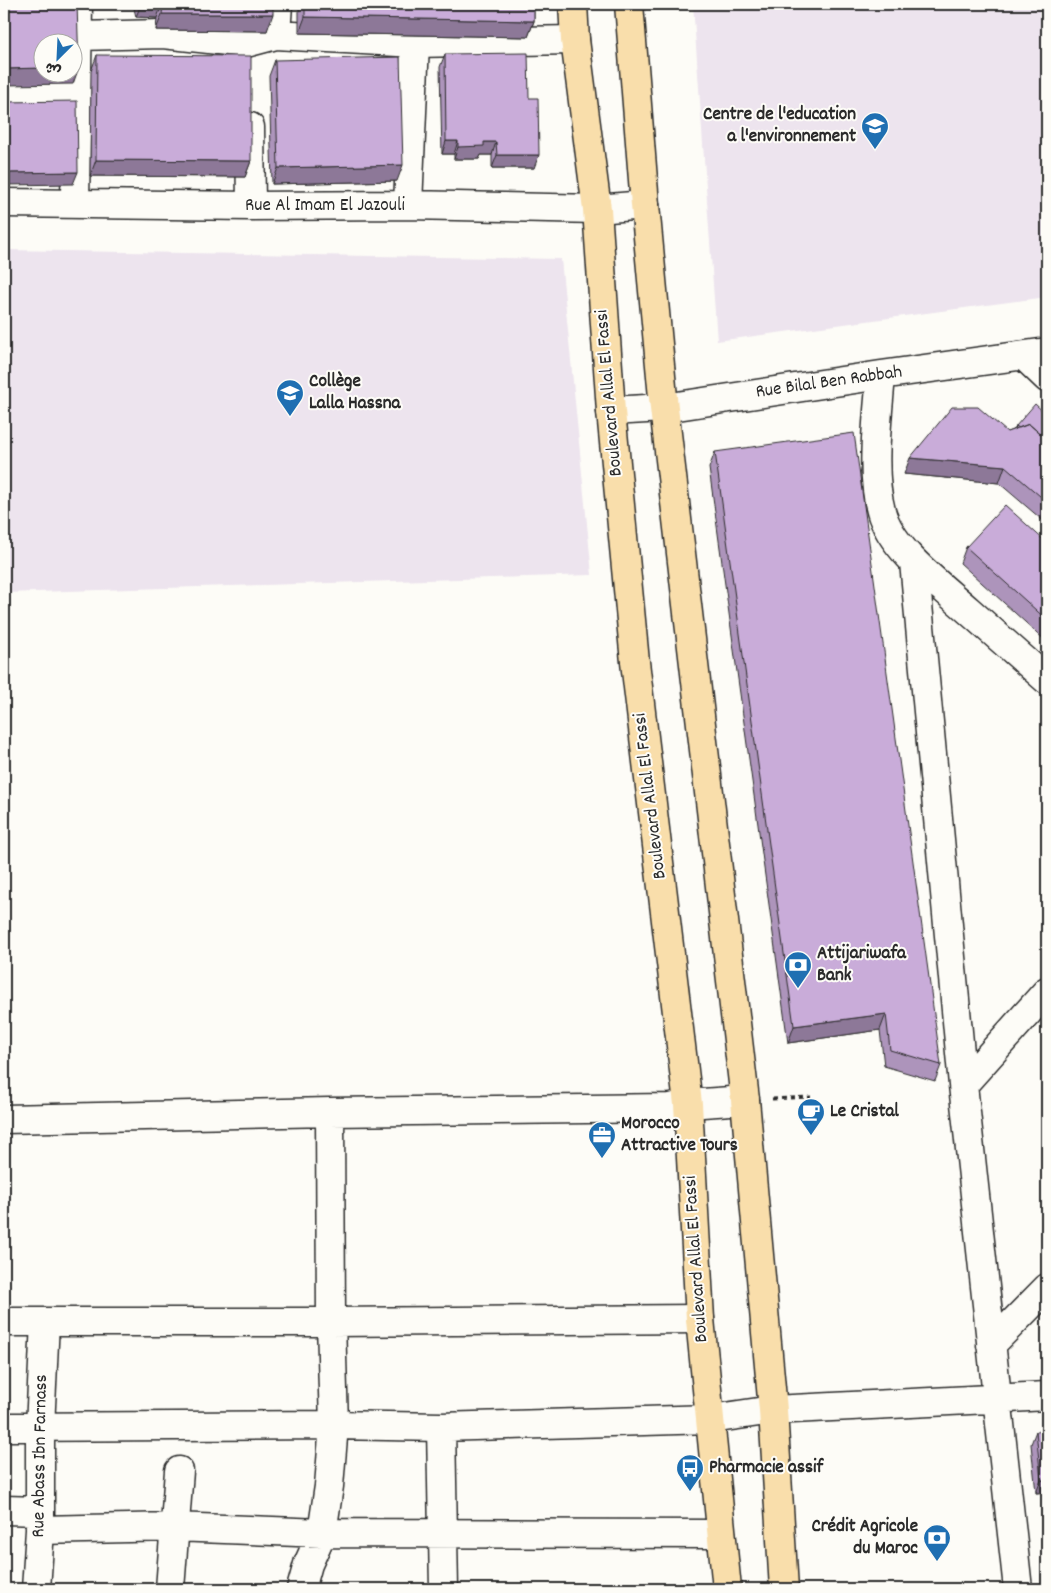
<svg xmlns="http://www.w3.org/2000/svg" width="1051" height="1593" font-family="Dekko,'Playpen Sans Arabic',sans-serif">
<rect width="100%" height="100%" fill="#fdfcf7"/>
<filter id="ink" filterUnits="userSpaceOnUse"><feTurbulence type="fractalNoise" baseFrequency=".02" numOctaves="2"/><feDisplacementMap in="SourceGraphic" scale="10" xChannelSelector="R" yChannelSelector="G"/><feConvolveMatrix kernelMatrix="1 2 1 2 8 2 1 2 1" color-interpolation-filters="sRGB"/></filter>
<g filter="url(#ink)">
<path fill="#ede4ee" d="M693 4H1047V297L717 341Z
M4 250 561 259 592 575 4 593Z"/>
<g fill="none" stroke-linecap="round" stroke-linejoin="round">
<g stroke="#2b2b2b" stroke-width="31">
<path id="minor" d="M276 35 278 4
M78 36 163 34 246 43 276 35 415 43 575 40
M4 96 76 98
M250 127 251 206
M4 203 251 206 408 205 597 209 645 205
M75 203 78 4
M408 205 415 43
M1024 356 1047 378
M881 375C878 416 870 471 881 511 891 549 939 584 968 610 994 633 1021 657 1047 680
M611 411 664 408 881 375 1047 352
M914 562 963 1085 1018 1589
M963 1085 1047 991
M4 1119 330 1112 671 1108 688 1104 745 1100
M4 1322H331L700 1319
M991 1345 1047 1288
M4 1427 334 1425 441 1427 711 1419 773 1410 1047 1396
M441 1427 444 1589
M4 1510 40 1511
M40 1530 174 1527 322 1533 721 1534
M36 1589 40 1530V1427L45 1322
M170 1589 179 1471
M301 1589 308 1564 322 1533 329 1486 334 1425 331 1322 330 1112"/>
</g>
<g stroke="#2b2b2b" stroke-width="31">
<path id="major" d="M573 4 575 40 597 209 611 411 635 662 688 1104 700 1319 727 1589
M629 4 645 205 664 408 745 1100 773 1410 784 1589"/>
</g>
<path stroke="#2b2b2b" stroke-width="3" stroke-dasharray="5 4" stroke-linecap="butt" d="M772 1099 811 1097"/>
<use href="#minor" stroke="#fdfcf7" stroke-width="28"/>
<use href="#major" stroke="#f9deab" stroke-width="28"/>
</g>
<path fill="#ad94bb" stroke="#2b2b2b" d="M133 4H273L267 31 156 30 157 18 136 17Z
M299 4H534V21L528 37 299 33Z
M445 54 529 98 534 168H492V155H481L479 159H454V154H442L440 67Z
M97 55 251 161 245 177 90 176 91 71Z
M275 60 397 181 272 184 269 76Z
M1047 415V432L1043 437 1047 440V524L999 483 904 474 1007 432 1015 429 1016 426Z
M715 452 941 1065 935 1081 884 1066 880 1030 788 1043 709 468Z
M1047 543V642L960 563 966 547Z
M1036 1431 1047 1492 1036 1493 1031 1444Z"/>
<path fill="#8d7898" stroke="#2b2b2b" d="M141 4H162L157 18 136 17Z
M162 14H273L267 31 156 30Z
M305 17 534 21 528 37 299 33Z
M79 67 73 84 4 85V69L42 68V72H72V68Z
M446 141H458L454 154H442Z
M484 142H496L492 155H481L479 159H454L458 147Z
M497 155H539L534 168H492Z
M96 160 251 161 245 177 90 176Z
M403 165 397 181 272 184 278 168Z
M78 172 73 184 4 185V173Z
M1047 429V432L1034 447 1036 442Z
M910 458 1005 466 999 483 904 474Z
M886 1014 880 1030 788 1043 794 1026Z
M1041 1480H1047V1492L1036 1493Z"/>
<path fill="#c9acd9" stroke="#2b2b2b" d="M4 4H77L79 67 72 68V42H42V68L4 69Z
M163 4H273V14H162Z
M305 4H534V21L305 17Z
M528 53 529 98H538L539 155H497L496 142H484V146L458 147V141H446L445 54Z
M97 55 251 56V161L96 160Z
M400 57 403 165 278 168 275 60Z
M77 101 78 172 4 173V102Z
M1035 404 1047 415V429L1042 435 1029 424 1019 428 1016 426Z
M952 407H978L1007 432 1029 424 1047 440V502L1005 466 910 458Z
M854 433 941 1065 890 1050 886 1014 794 1026 715 452Z
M1005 505 1047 543V620L966 547Z
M1047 1430V1480H1041L1036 1431Z"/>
</g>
<defs>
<g id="school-pin" transform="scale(1.4375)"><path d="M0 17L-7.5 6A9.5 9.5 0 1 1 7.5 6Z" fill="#1f6fb2" stroke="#fdfcf7"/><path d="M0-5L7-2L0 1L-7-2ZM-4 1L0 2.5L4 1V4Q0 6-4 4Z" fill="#fff"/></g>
<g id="bank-pin" transform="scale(1.4375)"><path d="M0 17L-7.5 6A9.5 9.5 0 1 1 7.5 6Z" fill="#1f6fb2" stroke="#fdfcf7"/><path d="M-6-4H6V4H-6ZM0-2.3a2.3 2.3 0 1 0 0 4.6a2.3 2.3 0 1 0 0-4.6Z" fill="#fff"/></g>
<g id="cafe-pin" transform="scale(1.4375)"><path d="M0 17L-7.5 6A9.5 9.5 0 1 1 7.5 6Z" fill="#1f6fb2" stroke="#fdfcf7"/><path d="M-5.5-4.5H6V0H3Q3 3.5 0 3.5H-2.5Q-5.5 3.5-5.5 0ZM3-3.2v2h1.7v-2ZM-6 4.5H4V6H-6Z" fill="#fff"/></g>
<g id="office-pin" transform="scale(1.4375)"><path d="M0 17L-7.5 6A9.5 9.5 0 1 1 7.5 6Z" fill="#1f6fb2" stroke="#fdfcf7"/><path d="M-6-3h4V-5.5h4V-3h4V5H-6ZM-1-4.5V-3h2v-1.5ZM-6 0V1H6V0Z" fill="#fff"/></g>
<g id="bus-pin" transform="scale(1.4375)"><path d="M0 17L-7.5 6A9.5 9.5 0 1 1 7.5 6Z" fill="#1f6fb2" stroke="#fdfcf7"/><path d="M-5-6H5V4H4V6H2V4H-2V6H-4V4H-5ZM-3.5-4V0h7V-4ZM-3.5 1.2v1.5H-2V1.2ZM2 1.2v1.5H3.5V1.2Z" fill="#fff"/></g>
</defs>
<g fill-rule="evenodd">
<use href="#school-pin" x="875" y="126"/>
<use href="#school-pin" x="290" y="393"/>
<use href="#bank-pin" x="798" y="965"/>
<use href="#cafe-pin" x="811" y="1112"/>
<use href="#office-pin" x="602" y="1135"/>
<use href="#bus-pin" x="690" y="1468"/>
<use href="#bank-pin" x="937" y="1538"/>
</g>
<g text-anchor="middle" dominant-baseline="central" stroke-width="4" stroke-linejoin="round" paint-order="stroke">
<g font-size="19" font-weight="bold" fill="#2b2b2b" stroke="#fdfcf7" text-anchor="start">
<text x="856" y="115" text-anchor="end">Centre de l'education<tspan x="856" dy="22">a l'environnement</tspan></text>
<text x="309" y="382">Collège<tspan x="309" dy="22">Lalla Hassna</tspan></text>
<text x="817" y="954">Attijariwafa<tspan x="817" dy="22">Bank</tspan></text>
<text x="830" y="1112">Le Cristal</text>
<text x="621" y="1124">Morocco<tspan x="621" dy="22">Attractive Tours</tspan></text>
<text x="709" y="1468">Pharmacie assif</text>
<text x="918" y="1527" text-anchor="end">Crédit Agricole<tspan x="918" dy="22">du Maroc</tspan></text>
</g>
<g font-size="19" fill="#2b2b2b" stroke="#fdfcf7">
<text x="325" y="206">Rue Al Imam El Jazouli</text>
<text transform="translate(829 383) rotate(-8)">Rue Bilal Ben Rabbah</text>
<text transform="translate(610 393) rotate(-95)">Boulevard Allal El Fassi</text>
<text transform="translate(651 796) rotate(-97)">Boulevard Allal El Fassi</text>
<text transform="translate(697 1259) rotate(-94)">Boulevard Allal El Fassi</text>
<text transform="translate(41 1456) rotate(-89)">Rue Abass Ibn Farnass</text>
</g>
</g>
<rect width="1051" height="1593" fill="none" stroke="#fdfcf7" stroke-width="20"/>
<rect x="10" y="10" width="1031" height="1573" fill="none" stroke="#2b2b2b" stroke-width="2" filter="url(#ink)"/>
<g transform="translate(58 58) rotate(204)"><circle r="24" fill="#fdfcf7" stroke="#a9a8a5"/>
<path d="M0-4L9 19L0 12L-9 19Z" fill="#1f6fb2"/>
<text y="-8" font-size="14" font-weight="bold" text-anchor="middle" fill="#2b2b2b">ش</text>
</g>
</svg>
